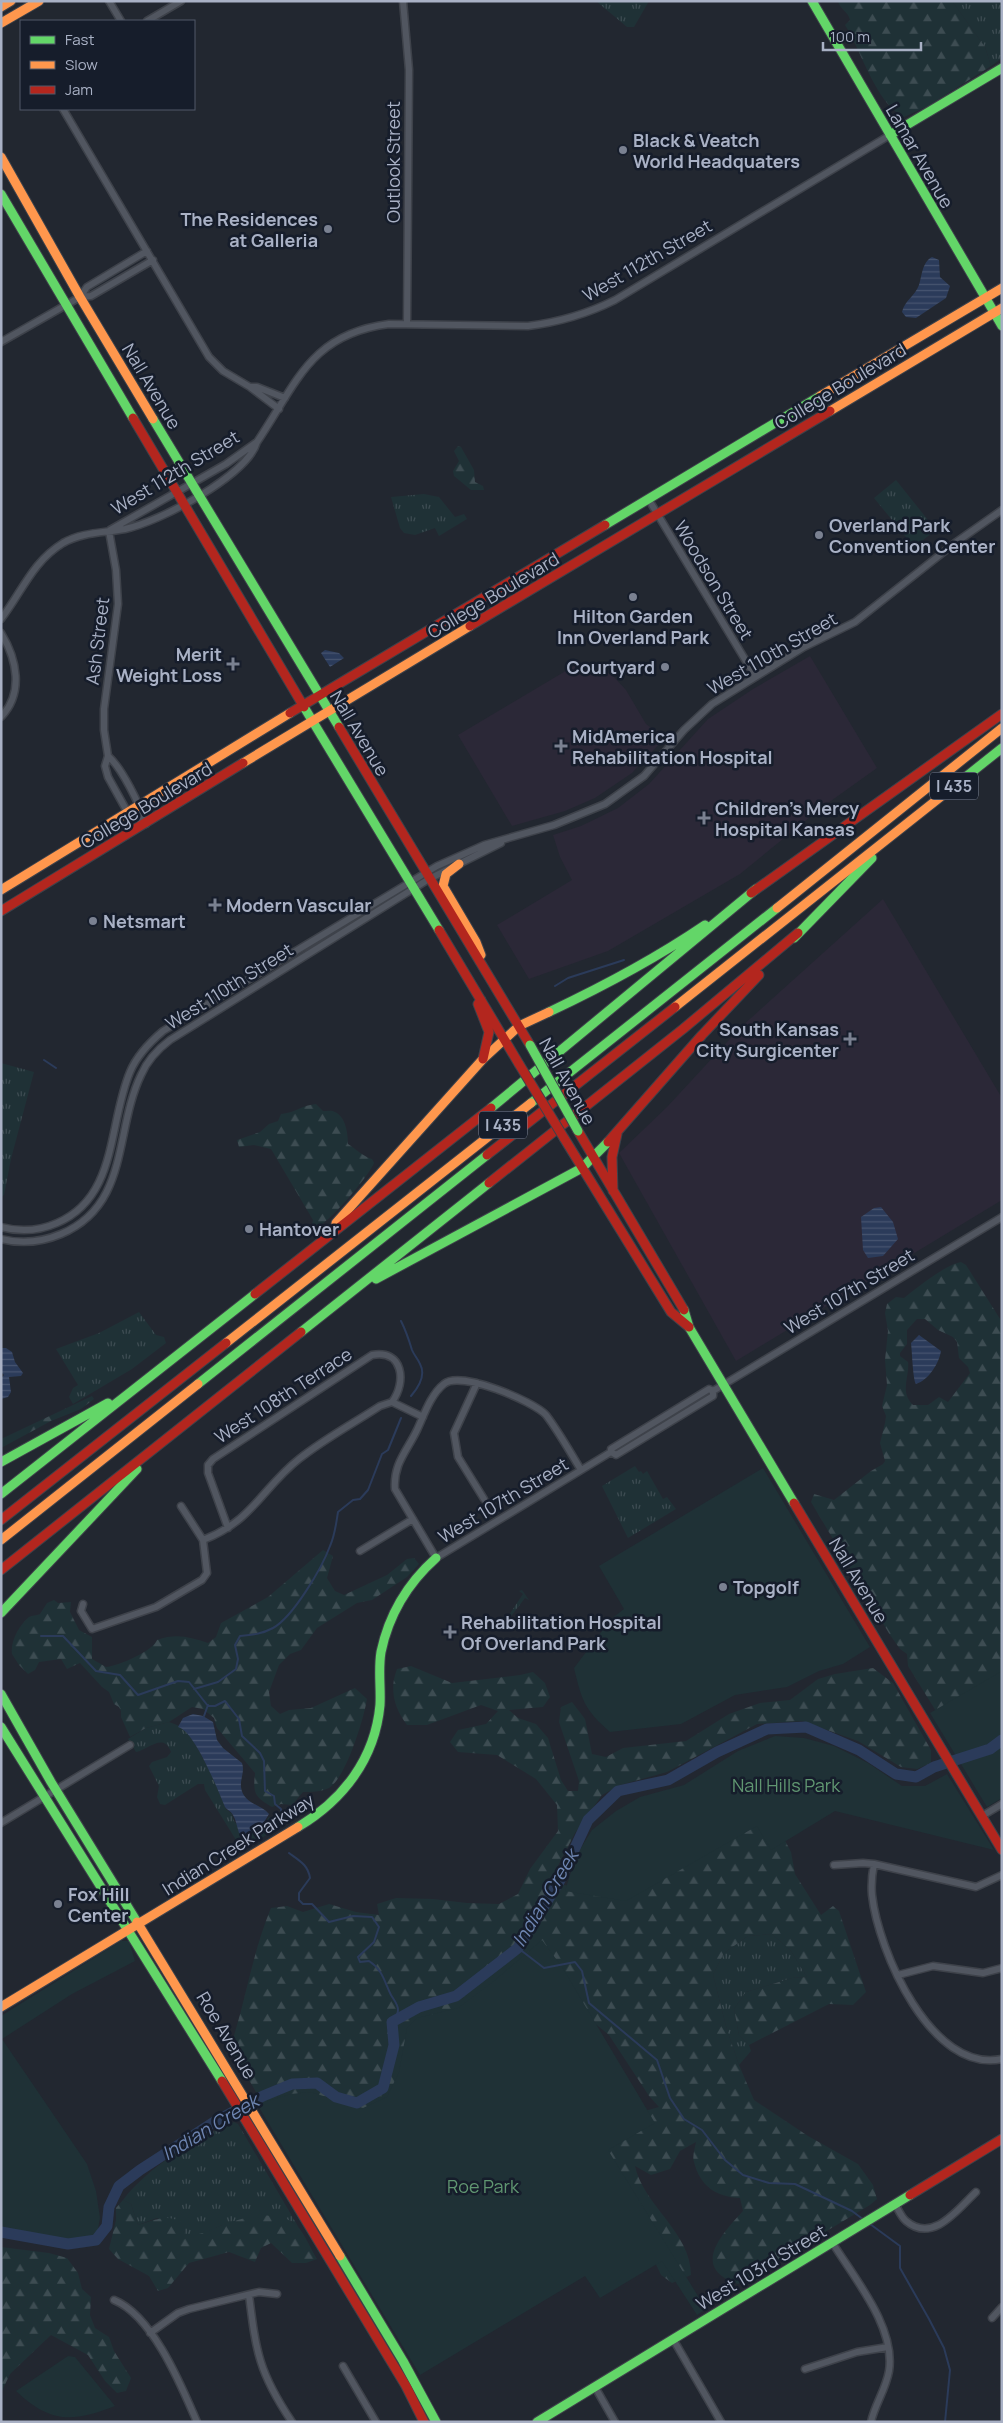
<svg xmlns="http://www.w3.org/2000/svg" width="1003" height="2423" font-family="Manrope,sans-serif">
<defs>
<pattern id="grass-tufts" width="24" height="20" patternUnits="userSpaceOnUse" patternTransform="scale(1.25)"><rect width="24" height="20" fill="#1f3136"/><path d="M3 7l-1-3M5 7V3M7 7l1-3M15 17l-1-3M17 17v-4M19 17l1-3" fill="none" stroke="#3d4c52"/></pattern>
<pattern id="forest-firs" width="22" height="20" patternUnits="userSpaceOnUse" patternTransform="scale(1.25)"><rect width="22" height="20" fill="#1f3136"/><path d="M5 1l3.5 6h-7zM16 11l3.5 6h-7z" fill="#3d4c52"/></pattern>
<pattern id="water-rules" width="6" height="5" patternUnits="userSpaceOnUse" patternTransform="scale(1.25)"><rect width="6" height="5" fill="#2b3b5a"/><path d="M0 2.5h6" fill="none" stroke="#475570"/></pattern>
</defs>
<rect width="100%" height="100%" fill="#222730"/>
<path fill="#2b2837" d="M810 656 877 768 821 808 740 874 608 951 529 979 497 925 572 880 560 857 553 835 581 826 618 808 649 784 708 719 753 689Z
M579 663 603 670 613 676 626 690 646 724 665 738 632 773 595 798 565 811 512 826 458 735Z
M883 899 1002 1098V1200L736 1361 619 1153 667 1107 741 1027Z"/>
<path fill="url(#grass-tufts)" d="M596 1H649L634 27H627Z
M952 1H1002V58L991 66 985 47Z
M896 480 936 530 914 547 874 498Z
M424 494 439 497 455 517 464 514 467 519 439 536 435 528 415 535 404 533 400 528 391 497Z
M1 1063 34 1072 11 1159 4 1195 1 1197Z
M139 1312 156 1335 164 1337 166 1343 132 1369 73 1404 69 1397 73 1388 78 1385 56 1349 99 1333Z
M635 1466 639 1472 641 1471 643 1474 647 1471 663 1499 667 1497 676 1509 628 1538 602 1486Z
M522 1590 529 1600 525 1598 509 1619 514 1623 512 1625 502 1617 507 1618 523 1594 519 1591Z
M169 1722 182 1727 192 1738 215 1781 226 1809 232 1814 234 1821 245 1835 261 1827 269 1817 275 1821 291 1820 247 1847 241 1848 205 1790 204 1784H198L165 1805 160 1804 157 1797 159 1786 149 1766 152 1762 167 1757 171 1752C164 1732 149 1749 136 1752L128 1739 146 1728Z
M772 1934 791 1951 807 1977 792 1978 746 1992 734 2009 739 2035 749 2045 751 2051 739 2065 727 2030 713 1975 724 1953 748 1936Z
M234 2122 238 2124 299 2228 291 2221 222 2225 198 2236H185L157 2218 138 2225 131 2204 123 2200C148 2167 196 2138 234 2122Z"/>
<path fill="url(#forest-firs)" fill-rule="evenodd" d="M838 1H952L985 47 991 66 928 106 904 117C876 104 861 50 845 25L850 20C848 11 840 10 838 1Z
M458 446 461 447 474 470 475 482 483 486 484 490H471L454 476 453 471 459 461 454 451Z
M316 1104 323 1111C327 1111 332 1110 335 1112 346 1117 348 1134 348 1144 356 1149 364 1157 372 1159L374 1163C369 1176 329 1223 317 1227L312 1224 313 1220 271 1149 254 1145 239 1147 237 1140 260 1132 269 1124 278 1121 281 1114C294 1113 303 1105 316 1104Z
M961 1262 966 1265 1002 1322V1726L947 1729 908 1666 907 1654 900 1649 890 1635 811 1502 814 1494 834 1500 871 1471 883 1464 885 1461 880 1443 885 1423 886 1416 882 1406 887 1385 885 1360 888 1331 885 1313 887 1304 896 1297 904 1298C916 1288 947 1264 961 1262ZM917 1319H925L938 1330 953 1337 957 1342 959 1358 968 1367 970 1373 948 1402 939 1397 928 1405H913C899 1392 910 1376 908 1362L900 1356V1353L907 1344V1330Z
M92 1396 94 1399 81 1409 51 1421 1 1448V1439Z
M323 1550 333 1556 327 1578 335 1591 344 1595 387 1575 407 1559 414 1558 419 1564 407 1577 372 1600 357 1603 317 1628 301 1650 290 1654 279 1665 269 1692 271 1706 280 1714 289 1710 311 1708 355 1688 367 1699C364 1718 346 1778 329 1788 321 1792 311 1792 303 1792L292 1805 281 1804 272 1807C254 1797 253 1793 255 1773L217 1728 214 1718 203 1709 192 1707 169 1722 146 1728 130 1737 121 1717V1711L119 1707 114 1704 109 1692 102 1687 80 1663 67 1669 61 1659 39 1662 35 1670 28 1674 19 1665 12 1654C10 1642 19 1625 29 1617 32 1615 36 1616 40 1614L47 1603 54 1600 58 1603 71 1602 70 1612 79 1630 92 1637V1659L106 1667C118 1666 153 1651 157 1640 177 1633 189 1637 208 1643L216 1637 221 1623 268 1597Z
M411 1666 452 1683 520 1675 533 1672 545 1683 550 1697 543 1707 509 1710 518 1718 536 1724 548 1738 561 1780 568 1791H578L579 1781 559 1722 561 1707 572 1702 585 1719 592 1754 606 1757 623 1748 686 1741 729 1714 760 1703 790 1700 818 1679 835 1674 873 1668 893 1683 931 1750V1763L917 1769 901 1767 858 1741 802 1721 757 1724 667 1772 620 1785 602 1795 575 1833 549 1883 599 1890 769 1810 791 1852 795 1874 821 1915 833 1906 839 1911 866 1992 853 2005 829 2004 749 2045 739 2035 734 2009 746 1992 792 1978 807 1977 791 1951 772 1934 748 1936 724 1953 713 1975 727 2030 739 2065 754 2100 808 2136 858 2164 873 2185 877 2199 870 2205 738 2284C690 2268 721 2235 743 2211L740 2198C716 2197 700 2186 694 2162 692 2156 695 2148 696 2142L680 2151 670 2169 651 2175 635 2166C643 2205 691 2232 691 2275L672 2283 661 2275 605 2156 614 2134 634 2114 659 2107 649 2096 609 2035 576 2008 384 2108 279 2131 230 2048C246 2001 252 1953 271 1908L287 1906 303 1912 329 1904 356 1912 379 1915 377 1904 396 1898 433 1899 467 1903 499 1904 518 1894 530 1869 558 1831 557 1805 536 1779 497 1755 458 1752 450 1742 458 1730 486 1724 498 1711 481 1705 427 1725H407C394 1708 389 1689 397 1669Z
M123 2200 131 2204 138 2225C154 2220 168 2213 183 2223L185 2236C200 2236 209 2230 222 2225 244 2217 281 2207 299 2228 306 2237 311 2249 317 2259L306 2263H292L271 2243 261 2248 255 2262 229 2252 189 2263 168 2288 158 2291 149 2276 118 2259 109 2249 116 2220V2208Z
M1 2247 49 2253 67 2258 78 2273 82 2289 91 2297 90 2315 95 2328 109 2337 114 2351 131 2378 126 2391 117 2393 105 2381 88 2355 51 2335 10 2374 1 2393Z"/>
<path fill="#1f3136" d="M763 1468 870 1647 843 1664 819 1671 787 1687 735 1695 681 1724 610 1732C584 1709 582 1701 574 1668L611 1619 624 1609 599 1566Z
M1002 1671V1798L987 1807 930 1713Z
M775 1736 804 1738 834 1746 868 1763 902 1786H925L947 1774 994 1850 835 1811 771 1850 757 1826 626 1901 565 1891 576 1856 592 1830 616 1811 640 1797 684 1785 738 1751Z
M542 1940 562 1967 655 2123 608 2150 706 2309 697 2315 662 2261 600 2298 585 2276 420 2375 257 2104 291 2094 310 2092 363 2108 387 2097 399 2072 407 2028 417 2018 458 2008 494 1981Z
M121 1941H129L135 1961 72 1994 2 2039 87 2164 96 2191 100 2218 96 2240 68 2244 1 2232V2016Z
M68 2356 75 2357 115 2406C72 2423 50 2423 16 2391Z"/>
<path fill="url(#water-rules)" d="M932 257 939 260 940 277 950 286 946 298 916 318 906 317 902 312C905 300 915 296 919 285 922 276 922 262 932 257Z
M325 650 339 653 344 658 330 667 321 653Z
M881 1207 893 1222 898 1239 883 1256 868 1258 863 1250 861 1217 874 1208Z
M919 1335 941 1351C939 1363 929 1380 916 1384 913 1381 912 1351 911 1343Z
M1 1348H6L12 1352 15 1362 23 1373 21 1376 9 1377 11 1392 8 1397 1 1399V1378L4 1375 1 1372Z
M193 1714 203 1716 213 1722 217 1740 223 1748 242 1763C245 1772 240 1779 241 1787 243 1804 261 1804 269 1814L261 1827 245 1835 239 1833C237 1827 236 1820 233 1815 231 1811 227 1810 225 1807 218 1790 194 1730 178 1727L183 1718Z"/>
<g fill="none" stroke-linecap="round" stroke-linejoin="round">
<path stroke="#2b3b5a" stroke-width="2" d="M555 986 568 978 624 960
M44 1060 56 1068
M401 1321C406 1331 409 1340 412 1350 414 1355 418 1359 420 1364 426 1375 418 1388 411 1396
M41 1636H63L96 1671 120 1675 138 1695 178 1681 189 1682 208 1706H215L225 1701 239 1719 242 1736 260 1753 264 1761 265 1791 274 1796 275 1804 281 1809 282 1819
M194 1689 218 1682 236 1669 238 1659 235 1645 240 1636C252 1635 262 1634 273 1628 293 1617 322 1568 330 1546 335 1535 336 1524 338 1512L353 1500 360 1499 368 1490 382 1454 388 1450 401 1418
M204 1716 208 1705
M289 1853C300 1861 308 1865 310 1878L299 1893V1900L303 1904H312L329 1922 353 1916 372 1917 379 1927 374 1942 358 1957 360 1962 369 1961C383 1970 384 1981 391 1995 394 2000 398 2004 398 2010 398 2014 396 2017 394 2021
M518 1948 544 1968 575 1962 582 1971 589 2003 657 2060 670 2098 684 2119 702 2130 725 2160 743 2175 769 2183 795 2184 852 2211 864 2220
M870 2224 900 2246V2268L929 2319 944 2348 950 2370 945 2422"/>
<path stroke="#2b3b5a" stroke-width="11" d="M1 2232 68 2244 96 2240 107 2226 109 2207 119 2186 140 2170 214 2122 263 2096 292 2084 317 2083 336 2097 357 2103 383 2088 394 2045 392 2022 419 2007 456 1996 518 1948 560 1880 588 1820 618 1791 668 1780 717 1752 767 1729 806 1727 859 1750 896 1774 916 1777 934 1767 990 1749 1002 1740"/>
<g stroke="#3e424a" stroke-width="9">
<path id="street" d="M109 1 121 21
M403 1 409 70 407 323
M147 21 181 1
M63 109 209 357 223 371 250 387
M80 297 91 296 153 260
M1 342 80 297 87 287 147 251
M279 409 250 387H257L285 398
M649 500 755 676
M110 530 226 464 257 442
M109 531 116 570 118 604 104 709V730L108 756 105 766 108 777 128 813 146 824
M1 619C22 592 32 562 63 543 82 532 103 533 125 529 159 522 247 476 257 442 297 383 310 334 389 324L528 326C560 322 587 314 615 300L890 135
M1 633C17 659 24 693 1 717
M108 756C122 768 140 805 146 824
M1 1227C20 1232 39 1231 57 1223 118 1197 108 1124 130 1072 137 1055 150 1042 163 1031L437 866 484 845 554 825 605 804 644 776 684 730 712 704 804 647 855 622 955 543 1002 510
M1 1239C21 1244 42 1242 61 1234 130 1205 114 1131 141 1075 147 1061 158 1049 170 1040L429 879 501 843
M477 1383 454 1433 458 1457 484 1499
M611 1452 616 1455 713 1396V1391L1002 1217
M581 1470C570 1452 559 1432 546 1415 533 1401 460 1370 444 1384 431 1394 424 1415 417 1430 407 1451 393 1464 395 1489L436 1558 611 1452V1449L709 1389 713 1391
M228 1528 208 1473V1465L213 1459 372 1355C403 1349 407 1382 392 1402
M203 1540C253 1521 262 1488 299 1459 324 1439 354 1423 380 1406L392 1402 423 1417
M360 1551 413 1519
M83 1604 81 1611 92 1629 156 1607 202 1580 207 1573 203 1540 181 1506
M982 1816 1002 1804
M1 1823 130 1745
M874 1864C872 1874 871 1884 872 1895 878 1950 931 2074 1002 2059
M834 1865 863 1863 874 1864 976 1887 1002 1875
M898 1975 933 1966 983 1973 1002 1968
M895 2204C898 2209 901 2217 906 2221 933 2244 958 2209 976 2192
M832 2242C854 2278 896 2327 889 2371 886 2389 875 2404 871 2422
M249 2295C256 2352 259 2373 292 2422
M114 2300C153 2316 181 2385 197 2422
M992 2318 1002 2307
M150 2333 178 2313 189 2309 259 2292 277 2294
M673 2339 721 2422
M343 2366 376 2422
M805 2369 857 2352 888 2347
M595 2387 615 2422"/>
</g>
<g stroke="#3e424a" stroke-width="11">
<path id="fast" d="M812 1 1002 326
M890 135 1002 68
M1 194 133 418
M153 419 339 727
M605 525 820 396
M304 707 439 930
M948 791 1002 748
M794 938 872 858
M549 1012C604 986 655 959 705 925
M531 1103 777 908
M491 1108 756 889
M376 1279 582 1168 608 1142
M684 1310 689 1327 794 1503
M301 1332 489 1183
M198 1384 487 1155
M1 1462 108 1403
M1 1494 255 1294
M1 1613 137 1469
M1 1694 51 1782 137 1922
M1 1727 222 2081
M298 1827C343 1800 375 1759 380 1705 381 1687 378 1670 381 1652 389 1614 408 1583 436 1558
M340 2256 403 2361 436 2422
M537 2422 910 2195"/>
</g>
<g stroke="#3e424a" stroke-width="11">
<path id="slow" d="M1 7 11 1
M1 23 39 1
M1 157 80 297 153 419
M820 396 1002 288
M830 411 1002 308
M243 763 470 626
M459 864 446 874 443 886 476 942 481 955
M1 890 290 713
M777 908 1002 728
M675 1007 948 791
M336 1223 483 1059 519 1026 549 1012
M226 1343 531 1103
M1 1540 198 1384
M137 1922 340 2256
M1 2007 298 1827"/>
</g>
<g stroke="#3e424a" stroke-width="11">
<path id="jam" d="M133 418 304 707
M470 626 830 411
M290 713 605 525
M339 727 530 1045
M751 893 1002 714
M1 911 243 763
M439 930 519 1064
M481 1000 478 1004 489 1032 483 1059
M578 1131 684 1310
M564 1138 671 1312 689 1327
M608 1142 702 1035 759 975
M487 1155 675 1007
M489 1183 683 1029 798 933
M613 1191 612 1157 617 1134
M255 1294 491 1108
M794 1503 1002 1850
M1 1520 226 1343
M1 1570 301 1332
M222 2081 406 2386 424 2422
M910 2195 1002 2139"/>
</g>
<use href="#street" stroke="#515660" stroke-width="6"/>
<use href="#fast" stroke="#63d668" stroke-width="9"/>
<use href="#slow" stroke="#ff974d" stroke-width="9"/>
<use href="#jam" stroke="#b3261e" stroke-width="9"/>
<g stroke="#3e424a" stroke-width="11" stroke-linecap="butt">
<path id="fast-bridge" d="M530 1045 578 1131"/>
</g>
<g stroke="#3e424a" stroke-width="11" stroke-linecap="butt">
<path id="jam-bridge" d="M519 1064 564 1138"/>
</g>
<use href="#fast-bridge" stroke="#63d668" stroke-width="9"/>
<use href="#jam-bridge" stroke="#b3261e" stroke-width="9"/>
</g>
<g fill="#7a8191" stroke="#161d2b" stroke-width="2">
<circle cx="623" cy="150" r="5"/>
<circle cx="328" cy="229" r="5"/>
<circle cx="819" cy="535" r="5"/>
<circle cx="633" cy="597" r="5"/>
<path d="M230.5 656.5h5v5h5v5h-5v5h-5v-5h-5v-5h5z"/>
<circle cx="665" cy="667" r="5"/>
<path d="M558.5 738.5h5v5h5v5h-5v5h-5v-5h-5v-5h5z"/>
<path d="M701.5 810.5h5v5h5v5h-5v5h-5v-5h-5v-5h5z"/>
<path d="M212.5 897.5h5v5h5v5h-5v5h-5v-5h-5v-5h5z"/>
<circle cx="93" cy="921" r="5"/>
<path d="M847.5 1031.5h5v5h5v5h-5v5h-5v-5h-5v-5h5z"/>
<circle cx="249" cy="1229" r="5"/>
<circle cx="723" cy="1587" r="5"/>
<path d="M447.5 1624.5h5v5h5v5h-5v5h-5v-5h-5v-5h5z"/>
<circle cx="58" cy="1904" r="5"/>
</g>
<g text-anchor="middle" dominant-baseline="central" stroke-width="5" stroke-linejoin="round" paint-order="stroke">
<g fill="#161d2b" stroke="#7d8597" stroke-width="1">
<rect x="930" y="772.5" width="48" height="27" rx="4"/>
<rect x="479" y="1111.5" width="48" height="27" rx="4"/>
</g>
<g font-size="16" font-weight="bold" fill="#a9b1c5">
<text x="954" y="786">I 435</text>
<text x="503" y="1125">I 435</text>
</g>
<g font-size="18" font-weight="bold" fill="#a9b1c5" stroke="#161d2b" text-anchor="start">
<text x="633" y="140">Black &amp; Veatch<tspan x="633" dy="21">World Headquaters</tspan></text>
<text x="318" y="219" text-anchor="end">The Residences<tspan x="318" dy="21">at Galleria</tspan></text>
<text x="829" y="525">Overland Park<tspan x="829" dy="21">Convention Center</tspan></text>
<text x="633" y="616" text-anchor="middle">Hilton Garden<tspan x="633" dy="21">Inn Overland Park</tspan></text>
<text x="222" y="654" text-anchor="end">Merit<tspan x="222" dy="21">Weight Loss</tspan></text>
<text x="655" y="667" text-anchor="end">Courtyard</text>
<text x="572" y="736">MidAmerica<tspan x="572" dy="21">Rehabilitation Hospital</tspan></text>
<text x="715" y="808">Children's Mercy<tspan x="715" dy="21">Hospital Kansas</tspan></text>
<text x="226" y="905">Modern Vascular</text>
<text x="103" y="921">Netsmart</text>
<text x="839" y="1029" text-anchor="end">South Kansas<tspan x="839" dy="21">City Surgicenter</tspan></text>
<text x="259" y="1229">Hantover</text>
<text x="733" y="1587">Topgolf</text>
<text x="461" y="1622">Rehabilitation Hospital<tspan x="461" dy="21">Of Overland Park</tspan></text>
<text x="68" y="1894">Fox Hill<tspan x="68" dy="21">Center</tspan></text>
</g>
<g font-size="18" fill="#a9b1c5" stroke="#161d2b">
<text transform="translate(920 156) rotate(60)">Lamar Avenue</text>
<text transform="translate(393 162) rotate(-90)">Outlook Street</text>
<text transform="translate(647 260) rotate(-30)">West 112th Street</text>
<text transform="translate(152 386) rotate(59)">Nall Avenue</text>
<text transform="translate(840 386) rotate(-31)">College Boulevard</text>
<text transform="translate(175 472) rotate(-31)">West 112th Street</text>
<text transform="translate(714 580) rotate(59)">Woodson Street</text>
<text transform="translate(493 595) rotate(-31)">College Boulevard</text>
<text transform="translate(97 641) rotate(-83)">Ash Street</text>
<text transform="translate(772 653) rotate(-30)">West 110th Street</text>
<text transform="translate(360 733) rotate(59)">Nall Avenue</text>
<text transform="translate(146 805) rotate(-31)">College Boulevard</text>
<text transform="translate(229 986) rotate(-32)">West 110th Street</text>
<text transform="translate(568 1081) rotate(61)">Nall Avenue</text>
<text transform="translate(849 1291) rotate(-31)">West 107th Street</text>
<text transform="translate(283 1395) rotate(-33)">West 108th Terrace</text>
<text transform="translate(503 1500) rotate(-31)">West 107th Street</text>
<text transform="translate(859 1580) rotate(59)">Nall Avenue</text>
<text transform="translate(238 1844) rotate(-32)">Indian Creek Parkway</text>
<text transform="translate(227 2035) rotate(59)">Roe Avenue</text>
<text transform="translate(761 2267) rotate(-31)">West 103rd Street</text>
</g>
<g font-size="18" fill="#609671" stroke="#161d2b">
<text x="786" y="1785">Nall Hills Park</text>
<text x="483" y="2186">Roe Park</text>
</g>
<g font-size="19" font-style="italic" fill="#6e85b1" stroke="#161d2b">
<text transform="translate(545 1898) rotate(-59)">Indian Creek</text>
<text transform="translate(210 2127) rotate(-31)">Indian Creek</text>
</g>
</g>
<rect width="1003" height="2423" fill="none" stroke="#a9b1c5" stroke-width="5"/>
<rect x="20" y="20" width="175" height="90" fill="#161d2b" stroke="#515869"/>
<rect x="30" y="36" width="25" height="8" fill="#63d668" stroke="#515869"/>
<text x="65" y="45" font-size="15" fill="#a9b1c5">Fast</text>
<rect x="30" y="61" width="25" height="8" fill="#ff974d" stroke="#515869"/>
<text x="65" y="70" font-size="15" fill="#a9b1c5">Slow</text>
<rect x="30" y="86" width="25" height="8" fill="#b3261e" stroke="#515869"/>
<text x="65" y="95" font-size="15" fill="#a9b1c5">Jam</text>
<path d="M823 42v8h98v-8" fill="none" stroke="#a9b1c5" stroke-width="2.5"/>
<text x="830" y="42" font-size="15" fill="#a9b1c5" stroke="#161d2b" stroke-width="4" paint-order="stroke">100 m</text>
</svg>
